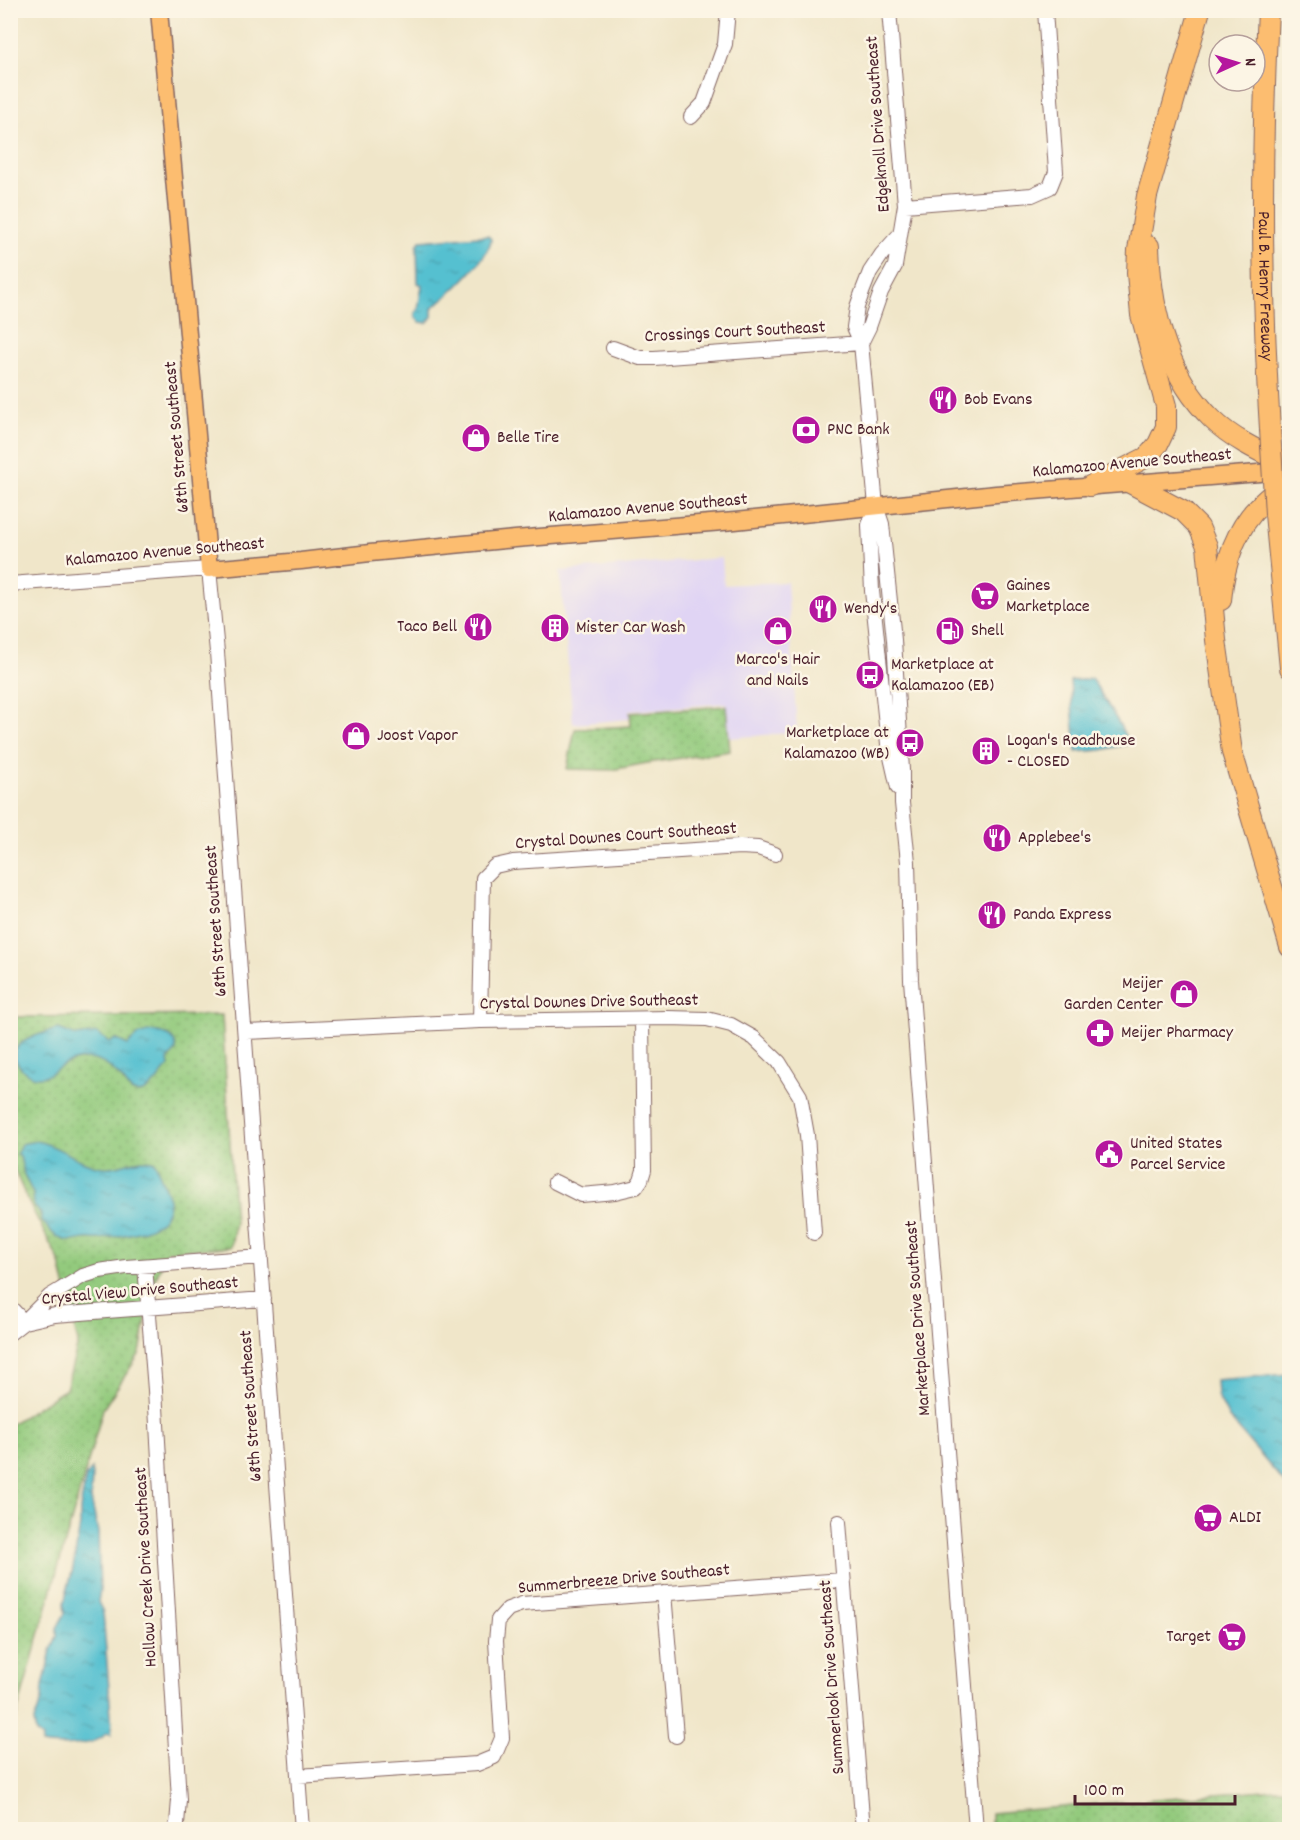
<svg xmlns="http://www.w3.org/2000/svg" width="1300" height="1840" font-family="Dekko,sans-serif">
<defs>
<pattern id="green-dots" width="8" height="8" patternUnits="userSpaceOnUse" patternTransform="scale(1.5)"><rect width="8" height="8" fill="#93ca7d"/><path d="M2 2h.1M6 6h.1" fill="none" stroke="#80ad6c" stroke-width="1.8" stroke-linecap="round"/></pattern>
<pattern id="water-ripples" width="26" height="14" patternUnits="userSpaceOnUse" patternTransform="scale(1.5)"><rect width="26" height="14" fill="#55c0d0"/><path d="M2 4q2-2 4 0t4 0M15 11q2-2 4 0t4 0" fill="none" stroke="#489ba9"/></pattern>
</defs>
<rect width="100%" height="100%" fill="#fcf5e5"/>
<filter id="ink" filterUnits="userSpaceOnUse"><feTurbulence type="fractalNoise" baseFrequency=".0167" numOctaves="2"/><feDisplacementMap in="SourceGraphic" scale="12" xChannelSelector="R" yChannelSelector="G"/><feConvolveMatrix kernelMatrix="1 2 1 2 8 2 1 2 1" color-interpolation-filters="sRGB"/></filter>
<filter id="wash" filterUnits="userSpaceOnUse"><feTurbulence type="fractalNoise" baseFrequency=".008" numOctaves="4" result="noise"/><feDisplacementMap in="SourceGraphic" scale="24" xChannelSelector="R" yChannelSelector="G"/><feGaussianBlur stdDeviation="1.35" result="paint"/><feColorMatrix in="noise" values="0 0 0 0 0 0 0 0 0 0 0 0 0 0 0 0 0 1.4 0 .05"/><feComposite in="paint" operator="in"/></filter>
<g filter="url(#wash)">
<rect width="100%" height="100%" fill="#f0e6c9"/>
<path fill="#e0d4f4" d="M722 558 724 585 787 582 797 732 730 738 726 703 629 711V719L573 724 560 571Z"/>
<path fill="url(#green-dots)" stroke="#6e7454" stroke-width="1.5" d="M726 706 730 751 647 763 612 770 567 769 575 729 631 726 630 713Z
M222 1015 235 1223 231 1247 168 1251 152 1286 140 1353 103 1409 11 1734V1424L66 1389 78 1343 60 1263 26 1197 11 1162 10 1017Z
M1287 1788 1289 1829H991V1813Z"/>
<path fill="url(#water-ripples)" stroke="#50707e" stroke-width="1.5" d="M478 236H488L491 239C490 258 447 297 432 308V317L427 323 420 322 415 317V313L418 309 422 285 418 283 417 246 420 241Z
M1092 679 1120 725 1129 744 1102 750 1076 752 1070 681Z
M59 1029 76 1036 97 1033 110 1043 115 1039 128 1045C131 1041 135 1037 139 1035 153 1028 177 1032 176 1051L168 1060 169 1066C159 1075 148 1100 131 1091 113 1065 93 1049 62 1066 54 1071 47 1078 37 1077 29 1076 22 1070 18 1064 2 1042 46 1032 59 1029Z
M36 1141C60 1145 79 1165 104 1167 122 1169 137 1155 155 1162L169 1199C171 1234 122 1235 99 1239 95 1240 89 1238 85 1239 77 1240 70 1243 62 1239 52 1236 49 1227 41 1221V1214L34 1206 33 1194 24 1174 20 1156 17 1153 21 1144Z
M1289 1374H1290L1289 1488 1229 1418 1217 1395 1216 1380Z
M92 1469 91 1499 98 1532 100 1590 98 1602 103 1612 112 1728 111 1734 106 1733C98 1747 55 1747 41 1744L42 1738 36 1733 34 1721 42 1700 43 1686 51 1650 57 1636V1628L65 1613 64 1603 73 1568 80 1525V1509L86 1476Z"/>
</g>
<g filter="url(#ink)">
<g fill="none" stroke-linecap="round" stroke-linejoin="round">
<g stroke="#846562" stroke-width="16">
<path id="minor" d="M691 117 704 103 725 44 728 10
M905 205 1032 195 1050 187 1056 172 1045 10
M900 234 882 254 870 272 863 290 857 307 854 327 861 343 876 506 882 524 894 640 902 770V803L908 862 911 980 976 1830
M861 343 869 327 881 292 895 266 905 205 889 10
M613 348 640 358H654L861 343
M876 506 869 525 872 591 888 744 898 788
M10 584 209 569 217 652 302 1830
M480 1021 483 878 495 866 513 862 740 847 758 848 775 854
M245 1032 480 1021 668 1018 707 1019 731 1025 754 1038 779 1062 800 1096 807 1135 814 1233
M555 1182 581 1195 615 1192 636 1187 641 1180 644 1170 642 1020
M145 1266 155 1390 179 1800 177 1824 174 1830
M10 1307 24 1322
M24 1322 55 1315 264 1299
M10 1333 24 1322 50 1296 83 1276 99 1271 126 1267 261 1257
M839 1522 863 1830
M664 1593 676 1736
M298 1776 477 1764 494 1757 502 1738 496 1641 498 1620 508 1609 522 1604 843 1580"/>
</g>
<g stroke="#846562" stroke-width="19">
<path id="major" d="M159 10 209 569 301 561 370 553 515 539 735 521 996 494 1284 471"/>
</g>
<g stroke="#846562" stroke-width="22">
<g id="highway">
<path id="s1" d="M1268 10C1261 150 1261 290 1270 429"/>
<path d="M1149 246C1151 308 1166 374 1212 419 1233 440 1263 453 1290 466"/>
<path d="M1130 483 1183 511 1199 527 1207 546 1216 640 1232 752 1290 947"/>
<path d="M1090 486 1147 457 1158 444 1166 427V406L1141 315 1137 273 1138 250 1147 196 1200 10"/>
<path d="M1275 514 1290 668"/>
<path d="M1221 600C1224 566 1235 529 1261 504 1270 495 1280 487 1290 479"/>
</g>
</g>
<use href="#minor" stroke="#fff" stroke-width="14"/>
<use href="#major" stroke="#fcbd6f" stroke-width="16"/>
<use href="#highway" stroke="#fcbd6f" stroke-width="20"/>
<g stroke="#846562" stroke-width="22" stroke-linecap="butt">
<path id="highway-bridge" d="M1270 429 1275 514"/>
</g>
<use href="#highway-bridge" stroke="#fcbd6f" stroke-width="20"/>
</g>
</g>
<defs>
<g id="restaurant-disc" transform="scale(1.5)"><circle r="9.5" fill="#b5179e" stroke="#fcf5e5"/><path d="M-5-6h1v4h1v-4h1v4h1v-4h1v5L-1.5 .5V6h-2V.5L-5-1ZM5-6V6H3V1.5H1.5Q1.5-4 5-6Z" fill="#fff"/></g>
<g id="bank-disc" transform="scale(1.5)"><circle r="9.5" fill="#b5179e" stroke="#fcf5e5"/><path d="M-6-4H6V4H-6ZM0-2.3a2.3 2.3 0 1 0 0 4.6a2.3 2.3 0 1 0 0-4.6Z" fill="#fff"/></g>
<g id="shop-disc" transform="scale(1.5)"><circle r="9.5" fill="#b5179e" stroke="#fcf5e5"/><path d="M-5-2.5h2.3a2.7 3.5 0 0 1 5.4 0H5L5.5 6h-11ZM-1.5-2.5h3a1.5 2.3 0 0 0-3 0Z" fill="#fff"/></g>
<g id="supermarket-disc" transform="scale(1.5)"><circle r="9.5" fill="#b5179e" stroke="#fcf5e5"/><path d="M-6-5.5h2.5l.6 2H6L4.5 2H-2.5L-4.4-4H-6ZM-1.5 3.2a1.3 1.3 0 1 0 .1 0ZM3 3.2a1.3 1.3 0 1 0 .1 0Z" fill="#fff"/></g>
<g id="building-disc" transform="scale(1.5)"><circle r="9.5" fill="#b5179e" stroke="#fcf5e5"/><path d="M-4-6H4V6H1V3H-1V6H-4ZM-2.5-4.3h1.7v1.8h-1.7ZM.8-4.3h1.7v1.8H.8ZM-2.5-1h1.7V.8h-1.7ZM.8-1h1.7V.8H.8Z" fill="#fff"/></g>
<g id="fuel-disc" transform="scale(1.5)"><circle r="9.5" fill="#b5179e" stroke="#fcf5e5"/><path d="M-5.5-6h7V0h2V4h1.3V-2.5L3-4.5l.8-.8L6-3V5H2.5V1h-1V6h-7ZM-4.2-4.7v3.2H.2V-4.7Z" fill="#fff"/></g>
<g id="bus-disc" transform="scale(1.5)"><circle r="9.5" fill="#b5179e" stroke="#fcf5e5"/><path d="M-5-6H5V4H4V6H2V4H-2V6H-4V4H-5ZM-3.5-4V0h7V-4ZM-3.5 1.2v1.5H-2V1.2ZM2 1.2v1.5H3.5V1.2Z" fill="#fff"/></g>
<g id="pharmacy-disc" transform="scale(1.5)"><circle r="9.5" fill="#b5179e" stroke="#fcf5e5"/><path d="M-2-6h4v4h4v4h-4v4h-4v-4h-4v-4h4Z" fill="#fff"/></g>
<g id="civic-disc" transform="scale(1.5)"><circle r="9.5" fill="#b5179e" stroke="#fcf5e5"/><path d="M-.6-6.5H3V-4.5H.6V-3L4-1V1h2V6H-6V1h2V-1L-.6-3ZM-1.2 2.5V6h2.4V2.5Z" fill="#fff"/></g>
</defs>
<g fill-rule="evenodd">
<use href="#restaurant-disc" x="943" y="400"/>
<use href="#bank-disc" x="806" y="430"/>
<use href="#shop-disc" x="476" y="438"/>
<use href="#supermarket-disc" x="985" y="596"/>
<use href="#restaurant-disc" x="823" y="609"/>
<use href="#restaurant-disc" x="478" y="627"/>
<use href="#building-disc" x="555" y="628"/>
<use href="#shop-disc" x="778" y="631"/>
<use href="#fuel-disc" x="950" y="631"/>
<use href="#bus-disc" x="870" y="675"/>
<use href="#shop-disc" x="356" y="736"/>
<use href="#bus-disc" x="910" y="743"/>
<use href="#building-disc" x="986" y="751"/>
<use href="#restaurant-disc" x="997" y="838"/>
<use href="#restaurant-disc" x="992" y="915"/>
<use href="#shop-disc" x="1184" y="994"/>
<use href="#pharmacy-disc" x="1100" y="1033"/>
<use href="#civic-disc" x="1109" y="1154"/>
<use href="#supermarket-disc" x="1208" y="1518"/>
<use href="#supermarket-disc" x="1232" y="1637"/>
</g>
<g text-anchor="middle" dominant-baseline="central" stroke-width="5" stroke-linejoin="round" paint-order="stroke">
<g font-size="18" fill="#4a1f2b" stroke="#fcf5e5">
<text transform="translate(879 124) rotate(-94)">Edgeknoll Drive Southeast</text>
<text stroke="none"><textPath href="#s1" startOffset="276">Paul B. Henry Freeway</textPath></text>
<text transform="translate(735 333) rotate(-3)">Crossings Court Southeast</text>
<text transform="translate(178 437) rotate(-95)">68th Street Southeast</text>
<text transform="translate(1132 464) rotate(-5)">Kalamazoo Avenue Southeast</text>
<text transform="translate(648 509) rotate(-5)">Kalamazoo Avenue Southeast</text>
<text transform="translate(165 553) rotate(-5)">Kalamazoo Avenue Southeast</text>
<text transform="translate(626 837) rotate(-4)">Crystal Downes Court Southeast</text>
<text transform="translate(217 921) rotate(-94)">68th Street Southeast</text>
<text transform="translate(589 1003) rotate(-1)">Crystal Downes Drive Southeast</text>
<text transform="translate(140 1292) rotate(-5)">Crystal View Drive Southeast</text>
<text transform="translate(919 1318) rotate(-94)">Marketplace Drive Southeast</text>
<text transform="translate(252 1406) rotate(-94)">68th Street Southeast</text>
<text transform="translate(147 1567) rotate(-93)">Hollow Creek Drive Southeast</text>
<text transform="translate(624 1580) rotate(-5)">Summerbreeze Drive Southeast</text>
<text transform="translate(833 1677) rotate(-94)">Summerlook Drive Southeast</text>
</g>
<g font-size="18" fill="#4a1f2b" stroke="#fcf5e5" text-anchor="start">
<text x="964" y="400">Bob Evans</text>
<text x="827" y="430">PNC Bank</text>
<text x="497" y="438">Belle Tire</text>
<text x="1006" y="586">Gaines<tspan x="1006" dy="21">Marketplace</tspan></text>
<text x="844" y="609">Wendy's</text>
<text x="457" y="627" text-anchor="end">Taco Bell</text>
<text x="576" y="628">Mister Car Wash</text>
<text x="971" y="631">Shell</text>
<text x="778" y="660" text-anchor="middle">Marco's Hair<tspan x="778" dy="21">and Nails</tspan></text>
<text x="891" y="665">Marketplace at<tspan x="891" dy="21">Kalamazoo (EB)</tspan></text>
<text x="889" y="733" text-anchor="end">Marketplace at<tspan x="889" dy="21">Kalamazoo (WB)</tspan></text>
<text x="377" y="736">Joost Vapor</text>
<text x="1007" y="741">Logan's Roadhouse<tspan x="1007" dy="21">- CLOSED</tspan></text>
<text x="1018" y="838">Applebee's</text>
<text x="1013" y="915">Panda Express</text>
<text x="1163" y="984" text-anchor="end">Meijer<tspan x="1163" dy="21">Garden Center</tspan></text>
<text x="1121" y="1033">Meijer Pharmacy</text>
<text x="1130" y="1144">United States<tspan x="1130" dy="21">Parcel Service</tspan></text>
<text x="1229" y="1518">ALDI</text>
<text x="1211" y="1637" text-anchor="end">Target</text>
</g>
</g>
<rect width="1300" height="1840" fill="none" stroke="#fcf5e5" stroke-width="36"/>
<g transform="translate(1237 63) rotate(86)"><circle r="28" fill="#fcf5e5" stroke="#b59f9b" stroke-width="1.5"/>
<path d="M0-4.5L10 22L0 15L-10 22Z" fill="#b5179e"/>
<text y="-9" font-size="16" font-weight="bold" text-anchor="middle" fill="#4a1f2b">N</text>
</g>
<path d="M1075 1795v9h160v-9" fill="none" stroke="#4a1f2b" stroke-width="3"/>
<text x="1084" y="1795" font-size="18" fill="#4a1f2b" stroke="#fcf5e5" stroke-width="4.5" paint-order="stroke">100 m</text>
</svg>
